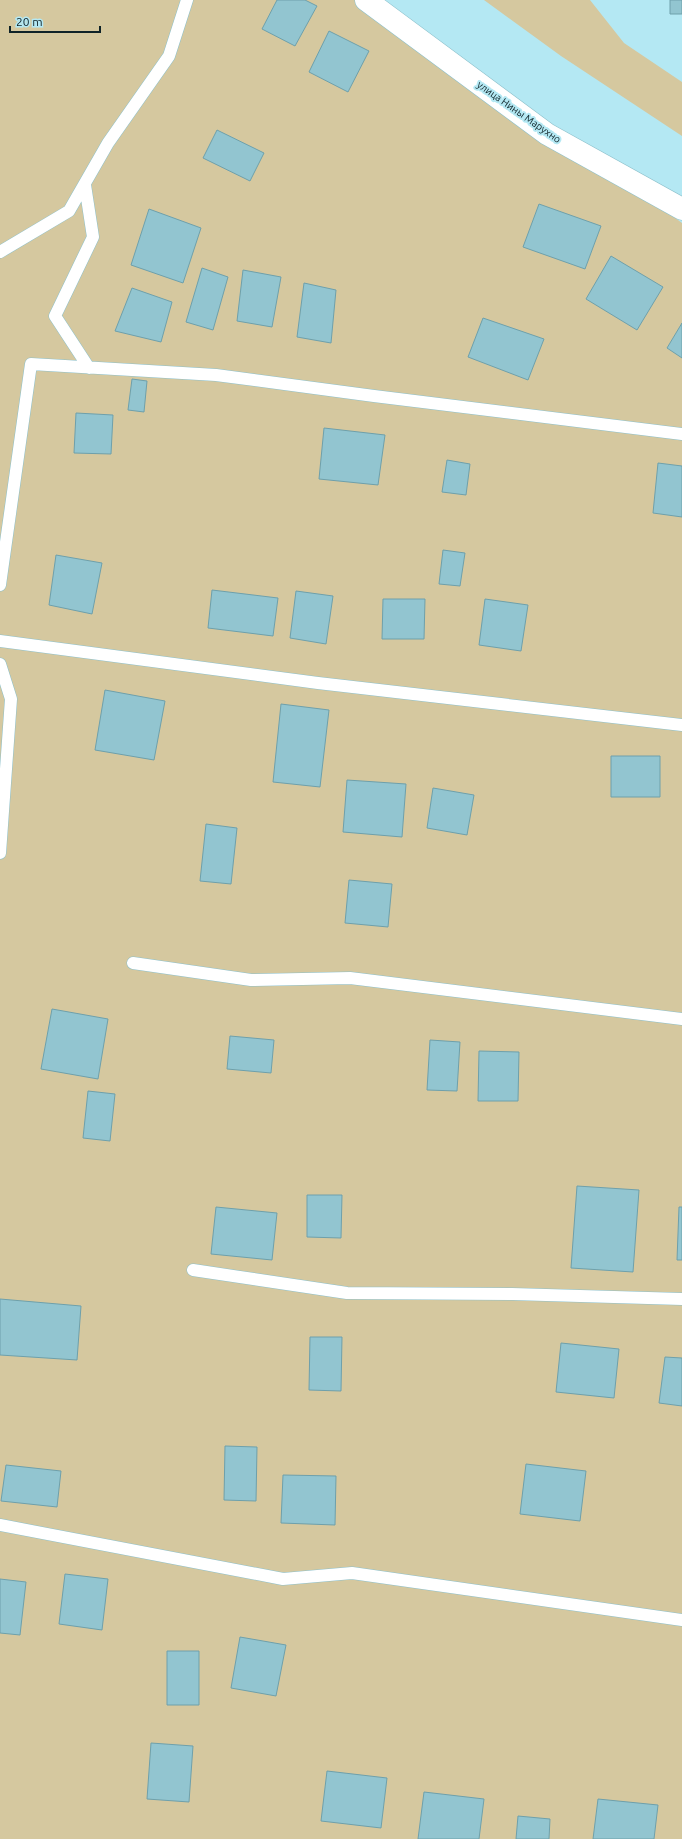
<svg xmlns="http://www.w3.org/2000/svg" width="682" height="1839" font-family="Ubuntu,sans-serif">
<rect width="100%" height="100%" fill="#b4e8f3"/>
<path fill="#d5c89f" d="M0 0H383L682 223V1839H0Z
M484 0H590L624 43 682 82V136L561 56Z"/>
<path fill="#92c5d0" stroke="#6ea0ab" d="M277 0H305L317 6 295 46 262 29Z
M670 0H682V14H670Z
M329 31 369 51 348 92 309 72Z
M217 130 264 153 250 181 203 158Z
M539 204 601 226 585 269 523 247Z
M149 209 201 228 183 283 131 265Z
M611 256 663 287 637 330 586 299Z
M202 268 228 277 213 330 186 322Z
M243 270 281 277 272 327 237 321Z
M304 283 336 290 331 343 297 337Z
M132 288 172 302 161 342 115 331Z
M483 318 544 339 528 380 468 357Z
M682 323V358L667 348Z
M132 379 147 381 144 412 128 410Z
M76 413 113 415 111 454 74 453Z
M324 428 385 435 378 485 319 479Z
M447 460 470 464 466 495 442 492Z
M658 463 682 466V517L653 513Z
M443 550 465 553 460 586 439 584Z
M56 555 102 563 92 614 49 605Z
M212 590 278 598 273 636 208 628Z
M296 591 333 596 326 644 290 638Z
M383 599H425L424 639H382Z
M485 599 528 605 521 651 479 645Z
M105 690 165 701 154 760 95 750Z
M281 704 329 710 320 787 273 782Z
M611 756H660V797H611Z
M347 780 406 784 402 837 343 832Z
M433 788 474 795 467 835 427 828Z
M206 824 237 828 231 884 200 881Z
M349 880 392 884 388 927 345 923Z
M52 1009 108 1019 98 1079 41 1069Z
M230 1036 274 1040 271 1073 227 1069Z
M430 1040 460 1042 457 1091 427 1090Z
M479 1051 519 1052 518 1101H478Z
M88 1091 115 1094 110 1141 83 1138Z
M577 1186 639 1190 633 1272 571 1268Z
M307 1195H342L341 1238 307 1237Z
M216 1207 277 1213 272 1260 211 1254Z
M679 1207H682V1260H677Z
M0 1299 81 1306 77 1360 0 1355Z
M310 1337H342L341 1391 309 1390Z
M561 1343 619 1349 614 1398 556 1392Z
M665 1357 682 1358V1406L659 1403Z
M225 1446 257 1447 256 1501 224 1500Z
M526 1464 586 1471 580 1521 520 1514Z
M6 1465 61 1471 57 1507 1 1501Z
M283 1475 336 1476 335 1525 281 1523Z
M65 1574 108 1579 102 1630 59 1624Z
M0 1579 26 1582 20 1635 0 1633Z
M240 1637 286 1645 276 1696 231 1688Z
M167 1651H199V1705H167Z
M151 1743 193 1746 189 1802 147 1799Z
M327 1771 387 1778 381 1828 321 1821Z
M424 1792 484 1799 479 1839H418Z
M598 1799 658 1805 654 1839H593Z
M518 1816 550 1819 549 1839H516Z"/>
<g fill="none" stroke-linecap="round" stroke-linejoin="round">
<g stroke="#8dc0cb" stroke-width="13">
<path id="lane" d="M85 185 93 237 55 316 89 368
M0 252 69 211 108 143 169 56 187 0
M0 585 31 364 216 375 374 396 682 434
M0 641 318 683 682 725
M0 664 11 699 0 853
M133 963 251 980 350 978 682 1019
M193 1270 347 1293 512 1294 682 1299
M0 1525 283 1579 352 1573 682 1620"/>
</g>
<g stroke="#8dc0cb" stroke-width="23">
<path id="street" d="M366 0 547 134 682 209"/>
</g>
<use href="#lane" stroke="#fff" stroke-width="12"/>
<use href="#street" stroke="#fff" stroke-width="22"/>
</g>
<g text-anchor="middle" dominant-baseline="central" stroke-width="4" stroke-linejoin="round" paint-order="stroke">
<g font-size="10" fill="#0f2328" stroke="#b4e8f3">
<text transform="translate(519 112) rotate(35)">улица Нины Марухно</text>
</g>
</g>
<path d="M10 26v6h90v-6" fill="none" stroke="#0f2328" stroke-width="2"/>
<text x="16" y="26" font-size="12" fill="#0f2328" stroke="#b4e8f3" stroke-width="3" paint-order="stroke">20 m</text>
</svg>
